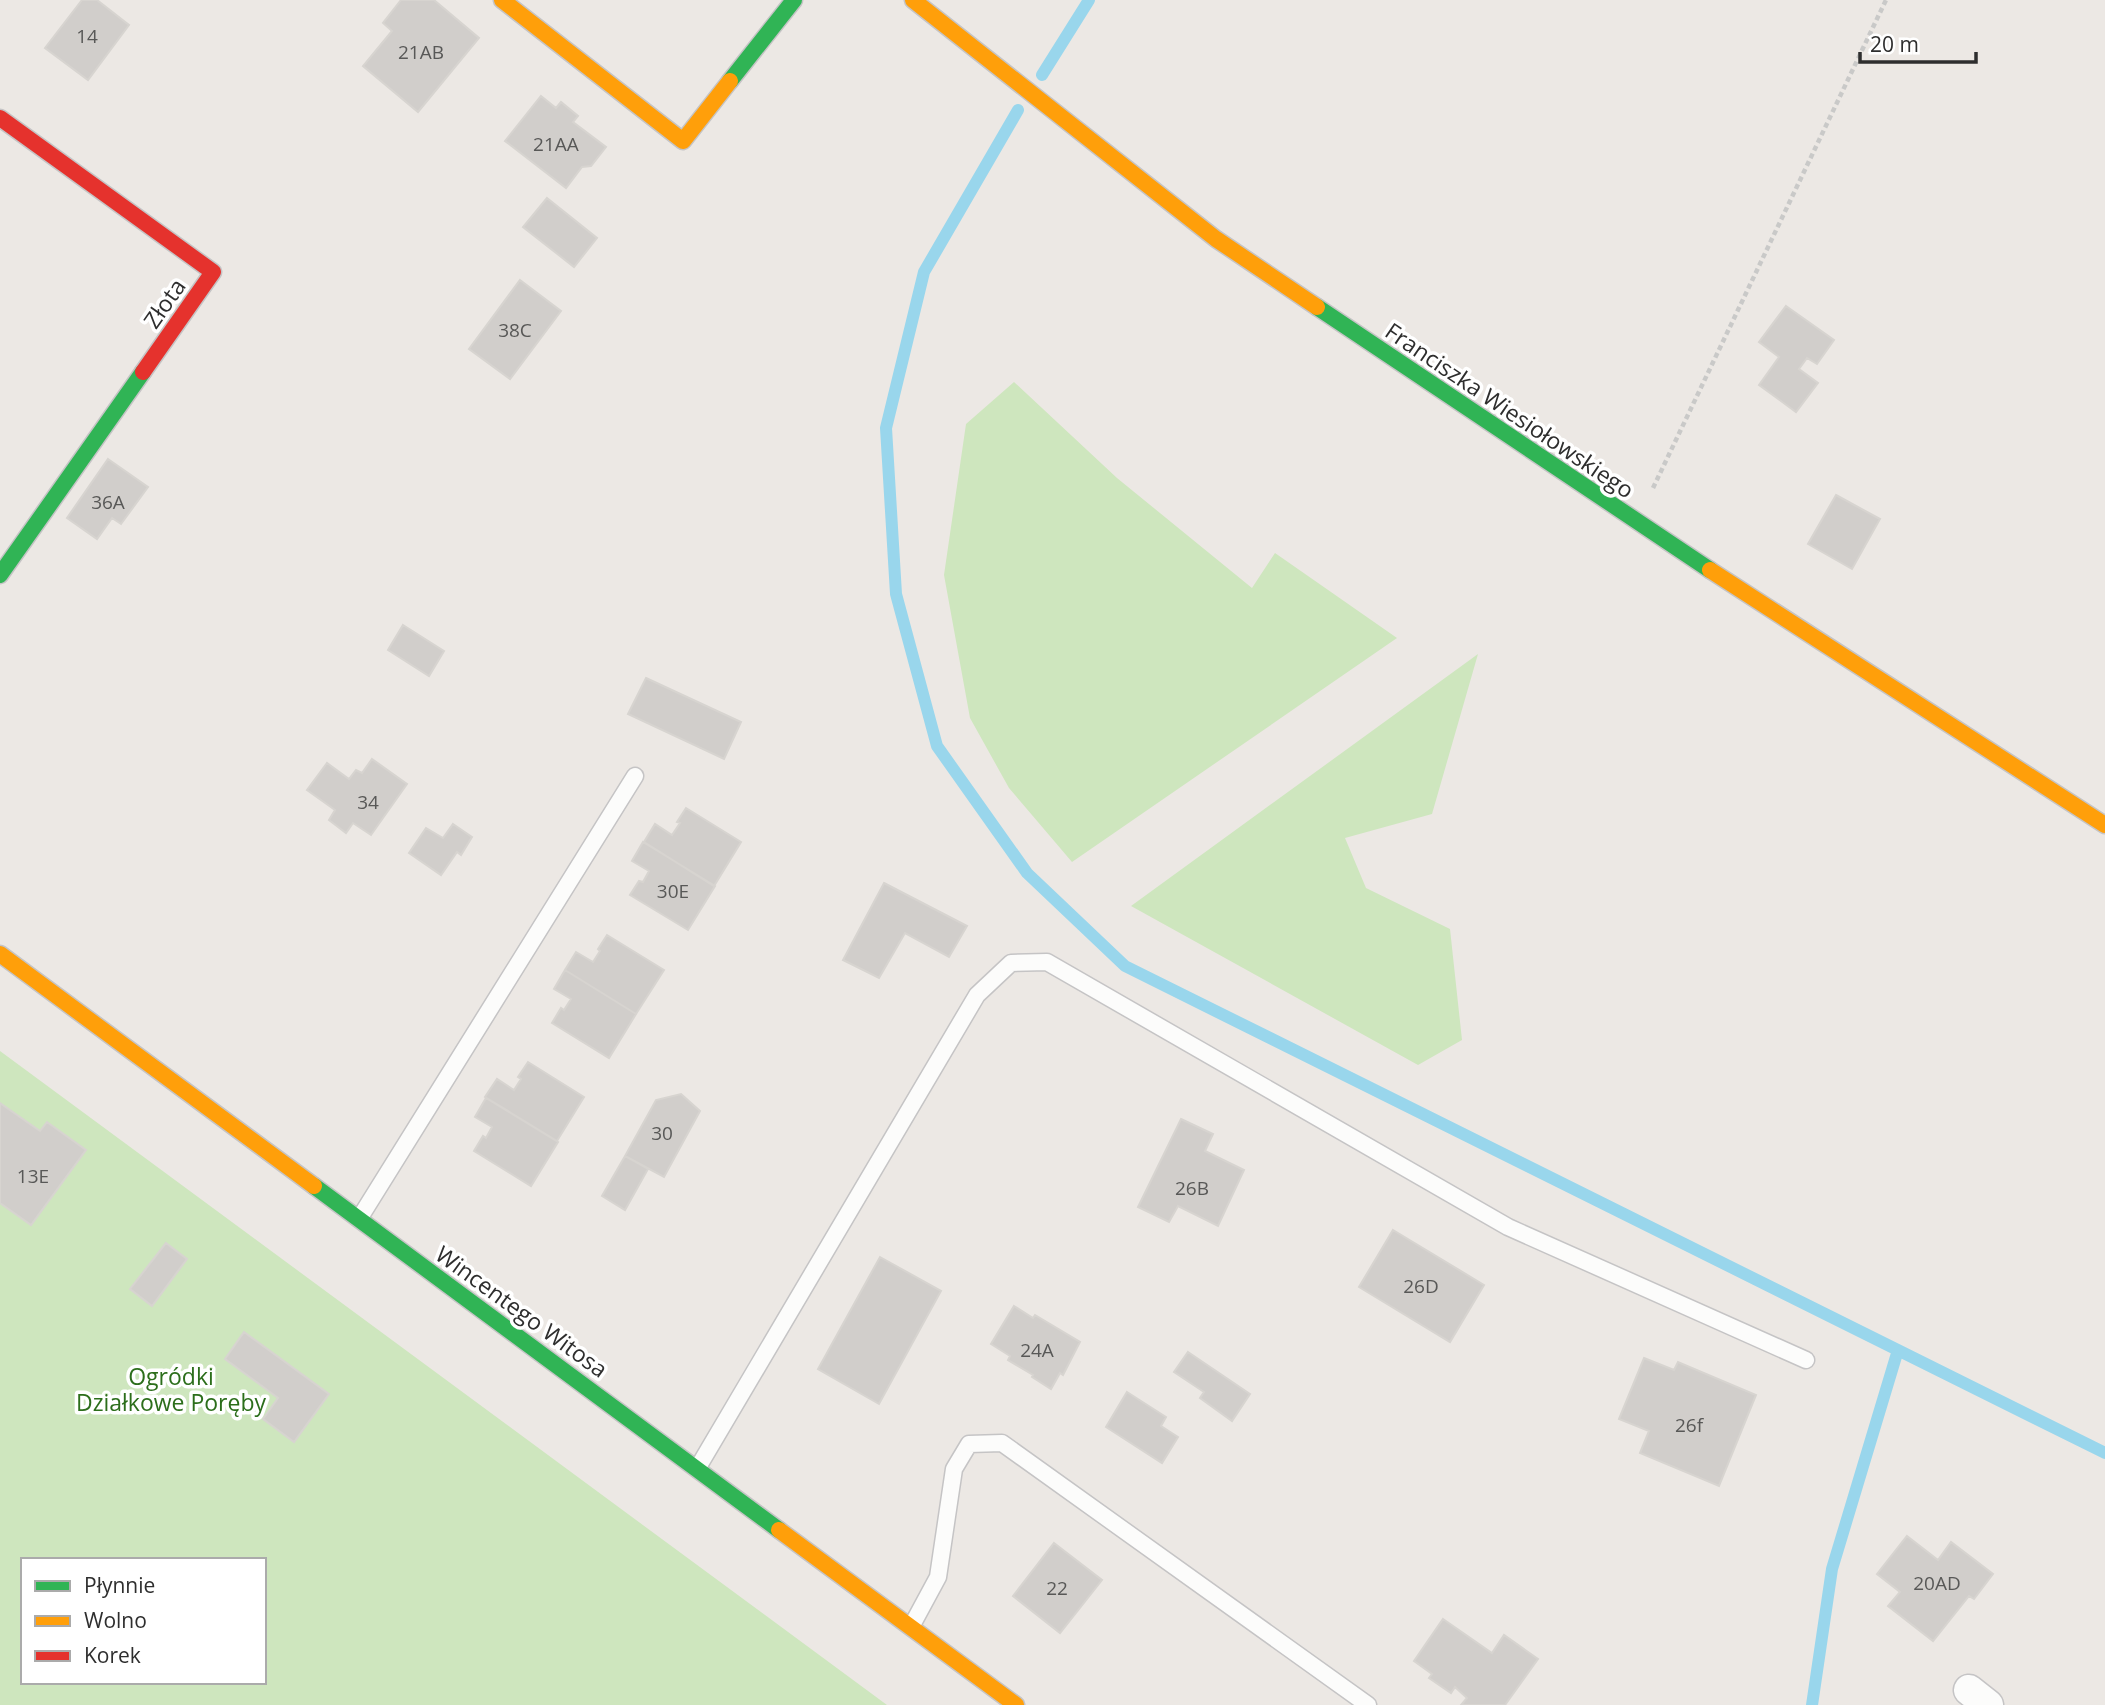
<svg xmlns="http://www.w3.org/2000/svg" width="2105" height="1705" font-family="'Open Sans',sans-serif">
<rect width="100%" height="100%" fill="#ece8e4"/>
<path fill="#cee6be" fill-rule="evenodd" d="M1014 382 1117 478 1252 588 1275 553 1397 638 1072 862 1009 788 970 718 944 575 966 424Z
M1478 654 1432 814 1345 838 1366 888 1450 929 1462 1040 1418 1065 1131 906Z
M0 1051 887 1705H0ZM23 1560H264V1682H23Z"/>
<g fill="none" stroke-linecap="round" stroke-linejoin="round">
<path stroke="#99d6ec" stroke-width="12" d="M1042 75 1089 0
M1018 110 924 272 886 428 896 594 937 746 1027 873 1125 966 2105 1453
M1812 1705 1832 1569 1898 1350"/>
</g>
<path fill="#d1cecb" stroke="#d7d4d0" stroke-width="2" d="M82 0H97L129 25 88 80 45 48Z
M401 0H434L479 38 418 112 363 66 392 31 383 23Z
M541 96 556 108 561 102 578 116 573 122 606 147 591 166 582 167 566 188 505 141Z
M547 198 597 238 574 267 523 227Z
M520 280 561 311 510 379 469 349Z
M1786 306 1834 340 1817 364 1807 358 1799 369 1818 383 1796 412 1759 385 1779 357 1759 342Z
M108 459 148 487 121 524 112 518 97 539 67 518Z
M1836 495 1880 519 1852 569 1808 544Z
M403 625 444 651 429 676 388 650Z
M646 678 741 722 724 759 628 714Z
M372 759 407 784 371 835 353 823 346 833 329 820 335 810 307 790 327 763 349 779 356 770 362 773Z
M686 808 741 842 714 886 644 842 655 824 672 835 680 823 677 822Z
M453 824 472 837 461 855 457 852 441 875 409 853 426 828 443 838Z
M643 842 715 886 688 930 630 895 639 881 643 882 649 871 632 861Z
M884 883 967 926 949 957 905 933 879 978 843 960Z
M607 935 664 970 636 1014 565 970 576 952 593 962 600 951 598 949Z
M565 970 636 1014 609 1058 552 1023 561 1008 564 1010 571 999 554 989Z
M528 1062 584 1097 557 1141 485 1097 497 1079 514 1090 521 1079 518 1077Z
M681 1094 700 1111 664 1177 625 1156 656 1100Z
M486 1098 558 1142 531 1186 474 1151 483 1136 486 1138 492 1127 475 1117Z
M0 1103 40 1131 47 1122 86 1150 31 1225 0 1203Z
M1181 1119 1213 1134 1205 1151 1244 1170 1218 1226 1178 1206 1169 1222 1138 1207Z
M625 1156 648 1169 625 1210 602 1196Z
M1393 1230 1484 1285 1450 1342 1359 1287Z
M166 1243 187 1259 152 1306 130 1289Z
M880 1257 941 1291 879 1404 818 1369Z
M1014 1306 1033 1318 1035 1315 1080 1342 1063 1375 1060 1373 1051 1389 1032 1377 1033 1375 1008 1360 1010 1356 991 1344Z
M244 1332 329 1394 294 1442 263 1419 278 1398 225 1359Z
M1188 1352 1250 1394 1232 1421 1200 1398 1204 1392 1174 1372Z
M1644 1358 1674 1370 1678 1362 1756 1395 1719 1486 1640 1453 1649 1431 1619 1419Z
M1127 1392 1166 1417 1161 1426 1178 1437 1162 1463 1106 1427Z
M1907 1536 1938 1560 1951 1542 1993 1574 1974 1599 1969 1596 1933 1641 1888 1606 1900 1592 1877 1574Z
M1054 1543 1102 1580 1060 1633 1013 1596Z
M1443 1619 1492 1653 1504 1635 1538 1659 1505 1705H1461L1467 1698 1455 1687 1451 1693 1429 1678 1432 1674 1414 1661Z"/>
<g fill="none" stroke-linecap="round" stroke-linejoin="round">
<g stroke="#c5c4c5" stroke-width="19">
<path id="lane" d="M359 1219 635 776
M697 1469 977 995 1011 963 1047 962 1508 1227 1806 1360
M911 1627 938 1577 954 1469 969 1444 1002 1443 1368 1705"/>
</g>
<g stroke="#c5c4c5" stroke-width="33">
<path id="street" d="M1969 1690 1988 1705"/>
</g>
<g stroke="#c5c4c5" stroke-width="19">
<path id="fast" d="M730 81 794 0
M1317 307 1710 570
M0 575 143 372
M314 1186 779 1530"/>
</g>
<g stroke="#c5c4c5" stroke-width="19">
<path id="slow" d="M502 0 683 141 730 81
M913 0 1216 239 1317 307
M1710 570 2105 825
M0 954 314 1186
M779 1530 1016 1705"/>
</g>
<g stroke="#c5c4c5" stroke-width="19">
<path id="jam" d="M0 118 213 272 143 372"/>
</g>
<path stroke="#c9c9c8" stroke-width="4.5" stroke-dasharray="5 3.5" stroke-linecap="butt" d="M1653 488 1886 0"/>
<use href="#lane" stroke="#fcfcfb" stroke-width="16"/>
<use href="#street" stroke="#fcfcfb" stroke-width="30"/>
<use href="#fast" stroke="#30b455" stroke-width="16"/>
<use href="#slow" stroke="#ff9f0a" stroke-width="16"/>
<use href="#jam" stroke="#e5322d" stroke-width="16"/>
</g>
<g text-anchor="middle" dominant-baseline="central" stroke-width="7" stroke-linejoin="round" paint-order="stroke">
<g font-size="19" fill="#585857">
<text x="87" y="36">14</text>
<text x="421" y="52">21AB</text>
<text x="556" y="144">21AA</text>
<text x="515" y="330">38C</text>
<text x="108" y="502">36A</text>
<text x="368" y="802">34</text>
<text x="673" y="891">30E</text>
<text x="662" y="1133">30</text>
<text x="33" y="1176">13E</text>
<text x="1192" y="1188">26B</text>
<text x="1421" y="1286">26D</text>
<text x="1037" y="1350">24A</text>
<text x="1689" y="1425">26f</text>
<text x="1937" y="1583">20AD</text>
<text x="1057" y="1588">22</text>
</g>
<g font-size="23" fill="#2e2e2e" stroke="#fff">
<text transform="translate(164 303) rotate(-55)">Złota</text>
<text transform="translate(1510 410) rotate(34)">Franciszka Wiesiołowskiego</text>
<text transform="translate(522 1311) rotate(36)">Wincentego Witosa</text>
</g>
<g font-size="23" fill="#2c6e1b" stroke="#fff">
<text x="171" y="1376">Ogródki<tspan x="171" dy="26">Działkowe Poręby</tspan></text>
</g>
</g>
<rect x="21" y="1558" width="245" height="126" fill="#ffffff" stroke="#ababab" stroke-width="2"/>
<rect x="35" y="1581" width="35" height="10" fill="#30b455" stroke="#ababab" stroke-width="2"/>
<text x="84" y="1593" font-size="21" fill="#2e2e2e">Płynnie</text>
<rect x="35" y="1616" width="35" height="10" fill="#ff9f0a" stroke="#ababab" stroke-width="2"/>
<text x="84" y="1628" font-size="21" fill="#2e2e2e">Wolno</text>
<rect x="35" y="1651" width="35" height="10" fill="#e5322d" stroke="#ababab" stroke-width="2"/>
<text x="84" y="1663" font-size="21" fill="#2e2e2e">Korek</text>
<path d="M1860 52v10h116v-10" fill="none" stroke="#2e2e2e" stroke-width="3.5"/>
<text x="1870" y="52" font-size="21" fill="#2e2e2e" stroke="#ffffff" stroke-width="5" paint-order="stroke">20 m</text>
</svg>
